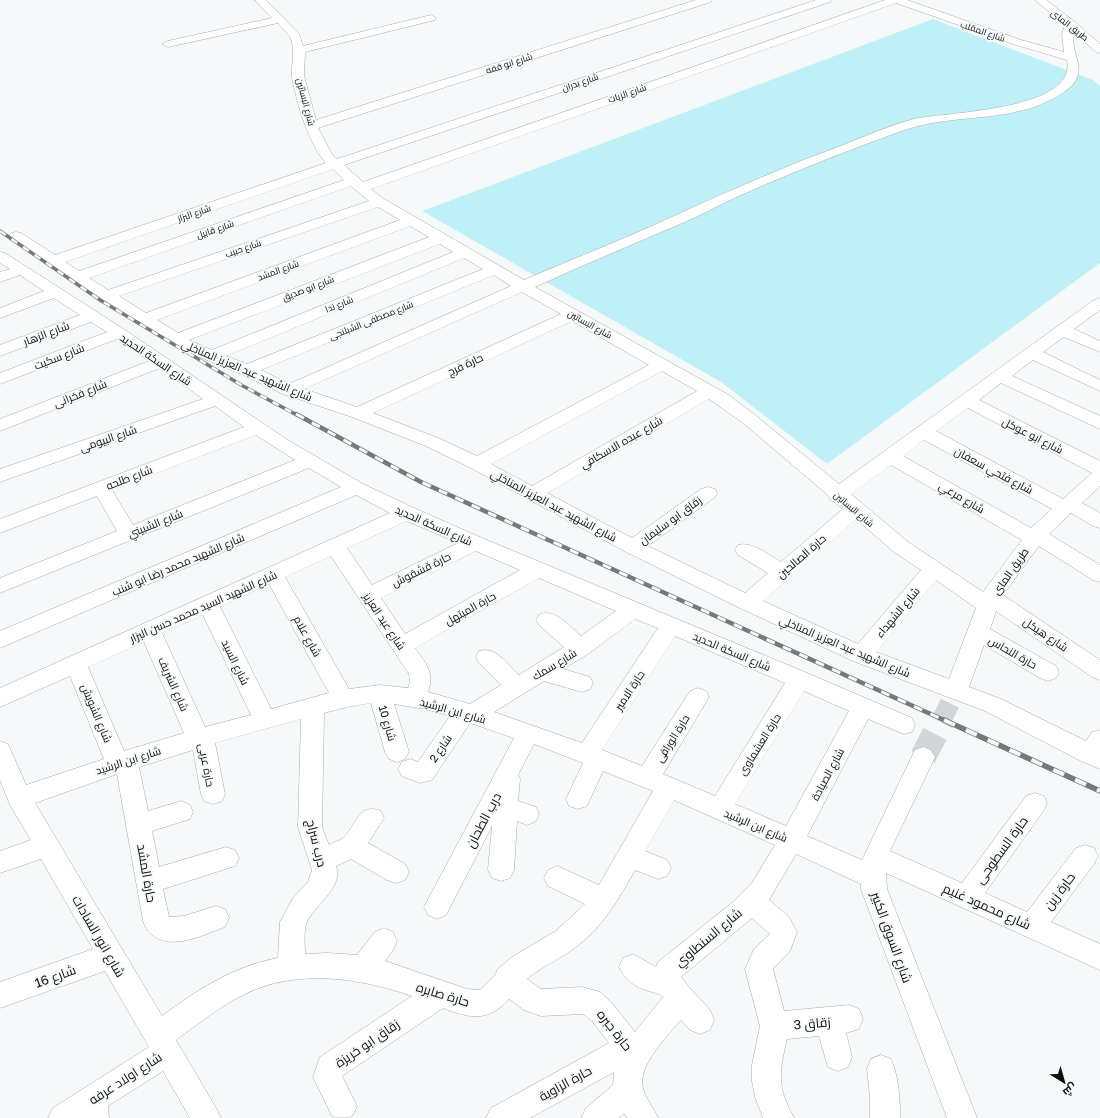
<svg xmlns="http://www.w3.org/2000/svg" width="1100" height="1118" font-family="'Golos Text',Cairo,sans-serif">
<rect width="100%" height="100%" fill="#f5f9f9"/>
<path fill="#c0f0f7" d="M933 19 1093 80 1100 86V263L827 464 721 382 422 211Z"/>
<g fill="none" stroke-linecap="round" stroke-linejoin="round">
<path stroke="#d2d6d6" stroke-width="20" stroke-dasharray="20 10" stroke-linecap="butt" d="M941 721 956 691"/>
<path stroke="#d2d6d6" stroke-width="26" stroke-dasharray="26 13" stroke-linecap="butt" d="M923 757 942 720"/>
<g stroke="#a8acac" stroke-width="1">
<path id="minor" d="M255 0H266L299 34 303 46 431 15 436 18 435 20 305 52 304 76 316 120 696 0H712L711 2 318 128 332 154 337 159 816 0H831L830 2 344 165 363 182 885 0H907L1021 40 1064 52 1062 34 1065 25 1035 0H1046L1075 22 1100 44V53L1096 52 1074 32C1069 57 1093 72 1064 92 1016 125 956 112 904 130 849 150 795 171 741 195 723 203 705 213 687 221 636 243 585 264 535 287L727 394 755 415 839 484 1094 300 1100 298V310L1074 329 1100 341V352L1064 337 1043 352 1100 380V391L1033 360 1012 376 1100 416V429L1001 383 979 400 1100 461V486L1082 503 1100 513V528L1093 526 1071 513 1049 534 1100 565V582L1093 580 1039 546 1003 595 1100 660V680L1092 677 996 611 990 629 1056 666 1059 672 1056 678 1048 681 1040 678 984 645 969 687 1001 699 1086 741 1092 732 1100 730V769L1081 761 985 711 853 661 740 608 626 552 471 468 426 446 352 417 283 394 241 374 185 351 72 280 11 239 9 236 11 233 16 232 21 233 55 255 326 163C309 145 296 101 292 77 291 64 296 50 290 37 287 32 281 27 278 23L168 47 162 44 168 41 272 18ZM896 3 1013 44 1067 60C1078 111 945 112 914 119 891 125 868 135 846 144 791 164 738 187 685 211 632 236 577 257 524 280L384 199 371 189ZM333 169 344 180 79 271 65 262ZM351 186 369 201 108 290 89 278ZM378 207 400 220 146 313 119 296ZM410 226 429 237 178 333 157 320ZM440 244 453 252 212 350 189 340ZM464 258 483 269 247 364 226 356ZM494 275 511 286 289 384 261 370ZM522 292 561 314 357 407 304 389ZM572 321 649 365 477 456 438 438 373 413ZM662 371 697 391 532 486 491 464ZM709 399 743 423 828 495 830 499 843 509 781 562C768 555 753 541 738 545L735 550 738 555 768 573 745 593 648 546 715 497 717 493 715 489 708 487 701 489 632 538 547 493ZM968 408 1092 473 1063 499 936 431ZM924 440 1052 509 1031 528 903 456ZM891 465 1022 540 983 592 908 542 851 494ZM856 519 894 552 921 570 858 644 763 601ZM936 580 976 608 949 679 876 652Z
M0 252 5 253 125 330 286 439 363 484 414 508 482 538 807 673 912 718 915 725 912 732 904 734 868 719 807 836 862 860 915 750 923 747 931 750 935 757 890 851 962 883 1026 796 1035 793 1044 796 1047 803 1044 810 985 893 1027 912 1076 848 1085 845 1094 848 1098 856 1094 864 1051 922 1100 944V970L886 873 887 889 977 1118H947L861 889V884L796 854 769 900 789 917 797 932 790 951 773 969 784 1011 849 1005 859 1009 863 1019 859 1029 846 1033 852 1057 848 1067 838 1071 828 1067 819 1036 787 1039C782 1059 777 1081 786 1101 788 1107 791 1112 794 1118H763L755 1097 752 1081V1065L760 1026 745 969 754 949 770 934 752 918 681 977 688 986 710 1010 714 1020 710 1030 700 1034 690 1030 681 1020C668 1035 637 1066 643 1088 645 1098 654 1108 658 1118H627L624 1113 619 1118H581L586 1108 613 1085 614 1072 530 1118H486L491 1108 609 1043 592 1021 583 1014 541 1016 524 1010 509 999C487 1023 470 1018 443 1008L342 1076 357 1106 352 1116C346 1118 338 1118 332 1116L313 1077 320 1057 412 996C360 978 297 968 245 994 220 1006 198 1024 176 1040L216 1108 221 1118H190L163 1071 108 1106 109 1118H48L53 1108 149 1047 105 971 0 1008V982L93 949 41 859 0 873V851L31 840 10 805 0 780V741L8 744 26 785 104 759 70 676 0 707V688L390 513 356 495 0 648V631L341 487 309 468 0 593V578L117 531 97 496 0 533V519L244 427 215 406 0 482V469L203 399 160 368 0 431V419L149 361 117 339 0 384V373L107 332 91 322 0 356V345L80 315 54 298 0 318V308L44 291 20 275 0 282V272L10 269 0 263ZM256 435 295 460 133 525 112 490ZM407 521 458 543 372 585 347 548ZM476 551 520 570 405 634 381 598ZM331 556 409 674 410 682 408 688 380 685 349 689 285 577ZM539 578 616 611 581 636C569 626 556 609 540 614L536 620 540 626 564 647 519 675C507 664 496 646 479 651L476 657 479 663 501 685 470 704 428 692C435 672 426 664 415 648ZM269 584 329 693 271 709 220 607ZM203 615 251 715 205 727 162 633ZM635 619 658 628 582 743 494 712 544 681 582 692 590 689 593 683 590 677 563 669 588 654ZM675 636 785 683 715 796 663 774 709 697 706 691 698 688 690 691 642 766 602 750ZM144 642 184 733 124 751 88 667ZM804 691 849 711 786 826 735 804ZM371 703 385 752 389 759 397 762 405 759 409 752 394 704 425 709 450 716 418 762 410 759 402 762 398 769 402 776 420 783 432 780 470 723 514 738 424 907 428 915 437 919 446 915 492 826 488 870 492 878 501 881 510 878 514 870 517 821 527 825 536 821 539 814 536 807 518 801 520 779 518 775 534 744 583 763 566 799 569 806 578 809 587 806 603 771 653 791 599 885 557 866 548 870 544 878 548 886 585 904 556 931 512 957 497 970 496 974 480 990 467 989 385 961 393 950 397 941 393 932 384 928 375 932 357 955 327 953 305 954C305 944 303 931 307 922 314 905 344 888 336 866L351 859 387 880 396 883 405 880 409 872 405 864 368 843 384 818 381 811C357 802 357 826 343 838 340 841 333 842 329 845L322 827 324 713 347 707ZM301 719 298 827 312 870 308 882 293 898 280 922 278 958C234 966 197 990 162 1016L35 803 117 774 143 921C145 926 147 931 151 934 171 952 205 934 225 927L229 918 225 909 216 906 184 916 169 917 163 889 235 866 239 858 235 850 226 847 159 867 152 831 190 819 193 812 190 805 181 801 148 811 139 767 193 750 201 794 204 801 213 804 222 801 225 794 215 743ZM674 800 775 845 752 883 733 902 658 962 656 967 633 954 623 958 619 967C625 979 635 988 649 991 655 993 659 993 663 997L635 1032 611 1002 600 992 582 987 541 989 527 979C541 967 558 960 573 949 602 929 618 900 635 870L658 879 667 876 671 868 667 860 645 851Z
M881 1055 891 1059C899 1078 900 1098 900 1118H870V1097L867 1069 871 1059Z"/>
</g>
<use href="#minor" fill="#fff" fill-rule="evenodd"/>
<g stroke="#767979" stroke-width="3.5">
<path id="rail-far2" d="M0 231 100 300 243 386 297 415"/>
</g>
<g stroke="#767979" stroke-width="4.5">
<path id="rail-far1" d="M296 414 421 482 946 721"/>
</g>
<g stroke="#767979" stroke-width="5.5">
<path id="rail" d="M944 720 1100 791"/>
</g>
<use href="#rail-far2" stroke="#f5f9f9" stroke-width="2.5" stroke-dasharray="7" stroke-linecap="butt"/>
<use href="#rail-far1" stroke="#f5f9f9" stroke-width="3" stroke-dasharray="9" stroke-linecap="butt"/>
<use href="#rail" stroke="#f5f9f9" stroke-width="4" stroke-dasharray="12" stroke-linecap="butt"/>
</g>
<g text-anchor="middle" dominant-baseline="central" stroke-width="3.5" stroke-linejoin="round" paint-order="stroke">
<g font-size="9" fill="#0e0f0f" stroke="#f5f9f9">
<text transform="translate(1070 25) rotate(38)">طريق الماى</text>
<text transform="translate(983 31) rotate(19)">شارع المقلب</text>
<text transform="translate(509 63) rotate(-18)">شارع ابو قفه</text>
<text transform="translate(580 82) rotate(-19)">شارع بدران</text>
<text transform="translate(627 93) rotate(-19)">شارع الزيات</text>
<text transform="translate(306 102) rotate(75)">شارع البساتين</text>
<text transform="translate(194 213) rotate(-19)">شارع البزاز</text>
<text transform="translate(215 229) rotate(-19)">شارع قابيل</text>
<text transform="translate(243 248) rotate(-19)">شارع حبيب</text>
<text transform="translate(278 270) rotate(-20)">شارع المشد</text>
<text transform="translate(308 288) rotate(-21)">شارع ابو صديق</text>
<text transform="translate(339 304) rotate(-22)">شارع ندا</text>
<text transform="translate(371 320) rotate(-22)">شارع مصطفى الشبلنجى</text>
<text transform="translate(590 324) rotate(29)">شارع البساتين</text>
<text transform="translate(854 509) rotate(40)">شارع البساتين</text>
</g>
<g font-size="11" fill="#0e0f0f" stroke="#f5f9f9">
<text transform="translate(46 333) rotate(-21)">شارع الزهار</text>
<text transform="translate(59 356) rotate(-21)">شارع سكيت</text>
<text transform="translate(156 359) rotate(34)">شارع السكة الحديد</text>
<text transform="translate(465 364) rotate(-25)">حارة فرج</text>
<text transform="translate(247 370) rotate(23)">شارع الشهيد عبد العزيز المناخلي</text>
<text transform="translate(80 393) rotate(-22)">شارع فخرانى</text>
<text transform="translate(1033 435) rotate(27)">شارع ابو عوكل</text>
<text transform="translate(108 438) rotate(-19)">شارع البيومى</text>
<text transform="translate(621 442) rotate(-30)">شارع عبده الاسكافي</text>
<text transform="translate(994 470) rotate(28)">شارع فتحي سعفان</text>
<text transform="translate(129 477) rotate(-21)">شارع طلحه</text>
<text transform="translate(962 497) rotate(30)">شارع مرعي</text>
<text transform="translate(554 505) rotate(28)">شارع الشهيد عبد العزيز المناخلي</text>
<text transform="translate(670 520) rotate(-36)">زقاق ابو سليمان</text>
<text transform="translate(155 523) rotate(-22)">شارع الشبيني</text>
<text transform="translate(434 525) rotate(24)">شارع السكة الحديد</text>
<text transform="translate(801 556) rotate(-41)">حارة الصالحين</text>
<text transform="translate(178 564) rotate(-23)">شارع الشهيد محمد رضا ابو شنب</text>
<text transform="translate(421 569) rotate(-26)">حارة قشقوش</text>
<text transform="translate(1010 571) rotate(-55)">طريق الماى</text>
<text transform="translate(203 606) rotate(-24)">شارع الشهيد السيد محمد حسن البزار</text>
<text transform="translate(470 608) rotate(-29)">حارة المبتهل</text>
<text transform="translate(897 612) rotate(-50)">شارع الشهداء</text>
<text transform="translate(385 621) rotate(56)">شارع عبد العزيز</text>
<text transform="translate(1046 634) rotate(34)">شارع هيكل</text>
<text transform="translate(308 636) rotate(61)">شارع علام</text>
<text transform="translate(845 646) rotate(23)">شارع الشهيد عبد العزيز المناخلي</text>
<text transform="translate(732 651) rotate(23)">شارع السكة الحديد</text>
<text transform="translate(1013 652) rotate(30)">حارة النحاس</text>
<text transform="translate(236 662) rotate(64)">شارع السيد</text>
<text transform="translate(554 664) rotate(-31)">شارع سمك</text>
<text transform="translate(174 684) rotate(66)">شارع الشريف</text>
<text transform="translate(629 690) rotate(-57)">حارة الامير</text>
<text transform="translate(453 710) rotate(16)">شارع ابن الرشيد</text>
<text transform="translate(97 713) rotate(67)">شارع الشويش</text>
<text transform="translate(388 723) rotate(73)">شارع 10</text>
<text transform="translate(672 738) rotate(-58)">حارة الوراقى</text>
<text transform="translate(759 744) rotate(-58)">حارة العشماوى</text>
<text transform="translate(440 748) rotate(-56)">شارع 2</text>
<text transform="translate(128 760) rotate(-18)">شارع ابن الرشيد</text>
<text transform="translate(207 765) rotate(79)">حارة عربى</text>
<text transform="translate(827 774) rotate(-62)">شارع الصيادة</text>
<text transform="translate(756 825) rotate(23)">شارع ابن الرشيد</text>
</g>
<g font-size="13" fill="#0e0f0f" stroke="#f5f9f9">
<text transform="translate(483 820) rotate(-62)">درب الطحان</text>
<text transform="translate(317 843) rotate(76)">درب سراج</text>
<text transform="translate(1001 850) rotate(-54)">حارة السطوحى</text>
<text transform="translate(147 873) rotate(80)">حارة المشد</text>
<text transform="translate(1059 891) rotate(-53)">حارة زين</text>
<text transform="translate(987 906) rotate(24)">شارع محمود غنيم</text>
<text transform="translate(99 936) rotate(60)">شارع انور السادات</text>
<text transform="translate(708 937) rotate(-40)">شارع السنطاوي</text>
<text transform="translate(892 937) rotate(70)">شارع السوق الكبير</text>
<text transform="translate(55 976) rotate(-20)">شارع 16</text>
<text transform="translate(443 994) rotate(17)">حارة صابره</text>
<text transform="translate(812 1023) rotate(-5)">زقاق 3</text>
<text transform="translate(615 1030) rotate(52)">حارة جبره</text>
<text transform="translate(367 1043) rotate(-34)">زقاق ابو خريزة</text>
<text transform="translate(125 1078) rotate(-33)">شارع اولاد عرفه</text>
<text transform="translate(565 1083) rotate(-29)">حارة الزاوية</text>
</g>
</g>
<g transform="translate(1064 1082) rotate(143)" stroke="#f5f9f9" stroke-width="3" paint-order="stroke">
<path d="M0-3L7 15L0 10L-7 15Z" fill="#0e0f0f"/>
<text y="-6" font-size="11" font-weight="bold" text-anchor="middle" fill="#0e0f0f">ش</text>
</g>
</svg>
